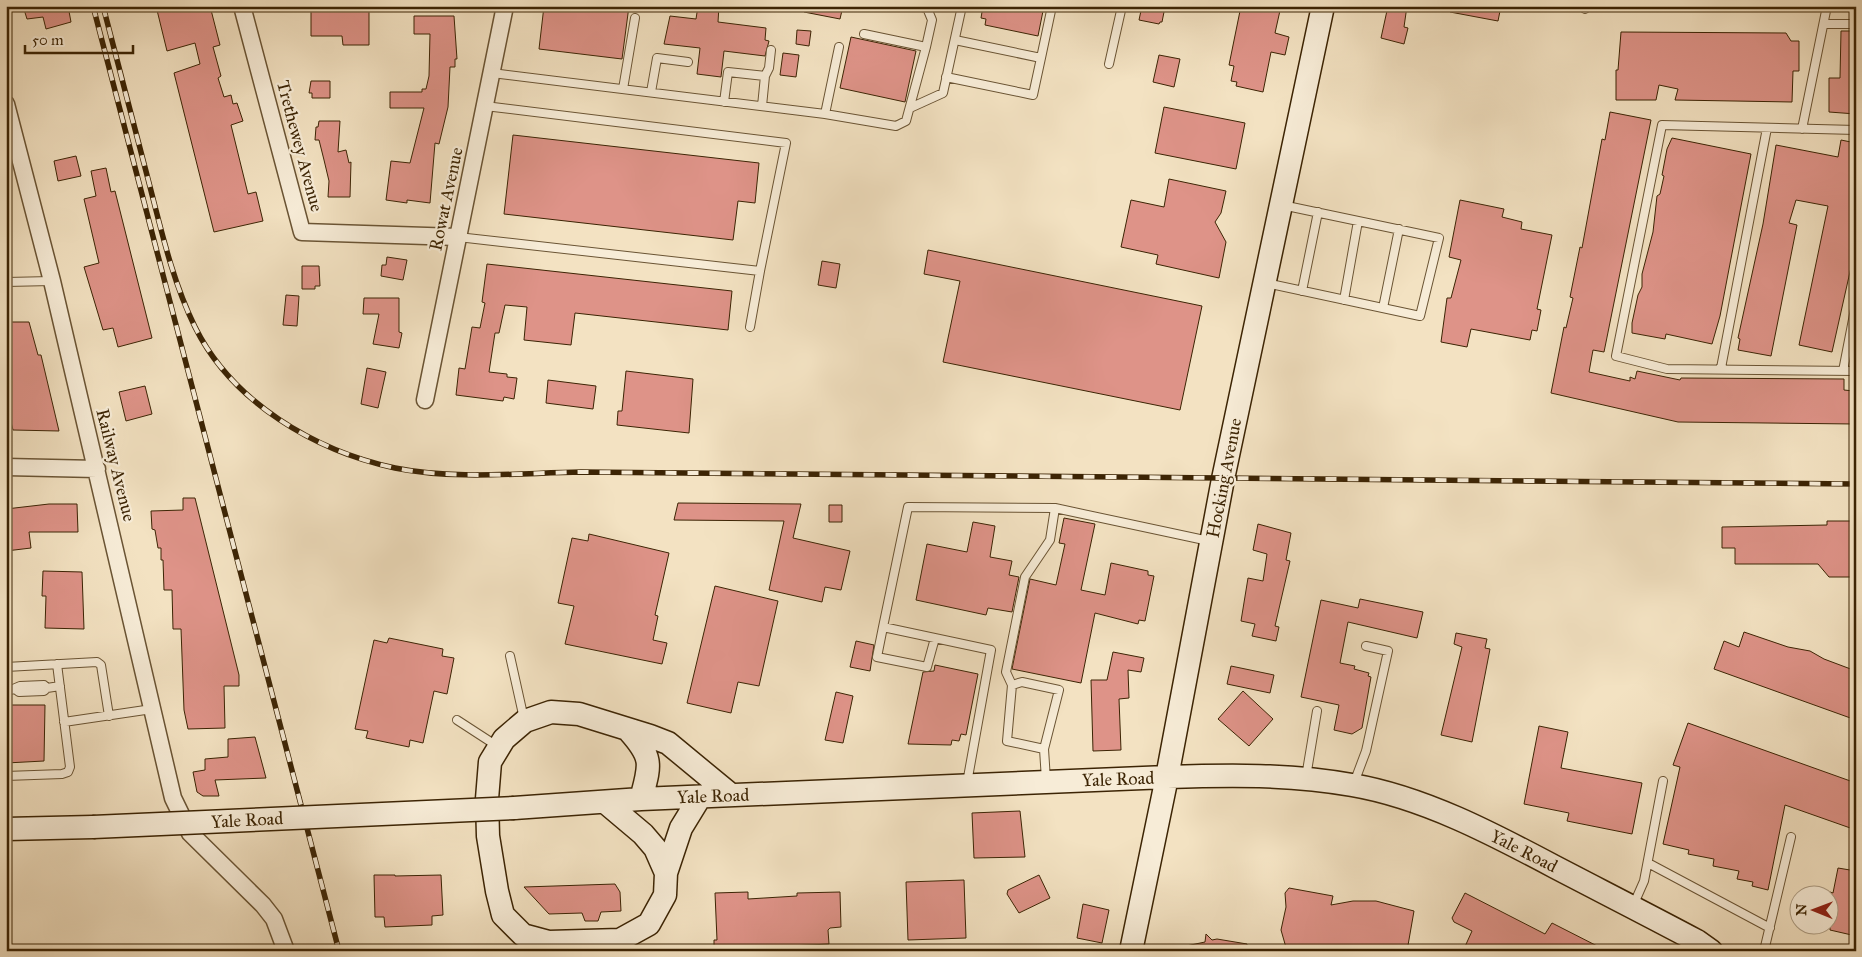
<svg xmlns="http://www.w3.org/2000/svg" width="1862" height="957" font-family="'IM FELL Great Primer',serif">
<rect width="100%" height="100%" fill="#f3e2c2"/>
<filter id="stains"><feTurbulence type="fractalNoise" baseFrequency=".004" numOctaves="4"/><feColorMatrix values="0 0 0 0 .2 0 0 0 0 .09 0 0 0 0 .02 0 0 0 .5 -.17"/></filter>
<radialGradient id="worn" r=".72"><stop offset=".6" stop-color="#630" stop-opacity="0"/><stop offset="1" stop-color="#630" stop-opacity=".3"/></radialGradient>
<path fill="#de9388" stroke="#3c2404" d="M23 6H68L71 22 46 29 43 17 27 19Z
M156 6H210L220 45 213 47 221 76 218 78 224 97 231 95 233 104 237 103 243 121 231 125 248 194 256 192 263 221 214 232 174 73 200 64 195 43 167 51Z
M311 6H369V45H343L342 36H311Z
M544 6H629L622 59 539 49Z
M698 6H719L718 22 766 28 765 40 769 41 765 56 724 51 721 77 697 74 700 48 664 44 670 16 696 19Z
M805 6H843L840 19 804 12Z
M983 6H1044L1038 36 985 25 986 19 981 18Z
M1142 6 1162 8V11L1164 12 1162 22H1160L1159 24 1139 20Z
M1241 6H1281L1275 33 1289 37 1285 55 1271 52 1263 92 1236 86 1237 82 1231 81 1234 66 1229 65Z
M1388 6H1407L1404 27 1408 28 1404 44 1381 38Z
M1450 6H1501L1498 21 1450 12Z
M414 16H454L457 59H455V67H450L448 107 439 144 435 143 430 203 407 200V203L386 200 391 161 410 163 424 108H390V92H422V89H426L429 76 430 34H414Z
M797 30 811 31 809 46 796 44Z
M1841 31H1856V114L1829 112V78H1840Z
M1621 32 1786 33 1791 41H1799V71H1793L1792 102 1675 100 1678 89 1659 85 1656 100H1616V70H1618Z
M851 37 916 51 905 102 840 88Z
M783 53 799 55 796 77 780 75Z
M1159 55 1180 59 1174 87 1153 82Z
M311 81H330V98H312V93H309Z
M1164 107 1245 123 1236 169 1155 153Z
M1610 112 1651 120 1604 352 1593 350 1589 372 1630 381V377L1635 379 1637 371 1680 380 1681 378 1844 379V390L1854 391V424L1678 422 1551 393 1564 327 1566 328 1573 298 1570 297 1580 247 1582 248 1602 139 1605 140Z
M319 121H340L338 152 346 150 349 163 351 162 350 197H328L329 181 324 160 319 140H315L316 127H318Z
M513 135 759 163 755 203 738 201 733 240 504 214Z
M1672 138 1751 154 1720 316 1712 344 1666 334 1665 339 1632 333V323L1638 295 1642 287V274L1653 232 1657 196 1660 194 1664 176 1662 175 1667 149Z
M1841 140 1856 143V245L1832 352 1799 345 1828 206 1796 200 1789 223 1797 225 1771 356 1738 350 1740 339 1738 338 1763 224 1776 145 1838 157Z
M76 156 81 176 58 181 54 161Z
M106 168 111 192 115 191 152 338 118 347 113 328 103 330 84 267 99 263 84 199 96 196 91 171Z
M1169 179 1226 191 1221 213 1215 222 1226 242 1219 278 1156 264 1158 255 1121 247 1131 200 1164 207Z
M1460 200 1504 209 1502 217 1522 222 1521 229 1552 235 1537 309 1541 310 1537 331 1532 330 1530 340 1471 329 1467 347 1441 342 1447 298H1451L1461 260 1449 257Z
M928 250 1202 306 1180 410 943 362 960 281 924 274Z
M387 257 407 260 403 280 381 276 382 265H386Z
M822 261 840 264 836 288 818 285Z
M487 264 732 291 728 330 575 313 571 345 524 340 527 307 505 305 499 333H495L489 372 507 374V377L517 378 514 399 504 397 503 401 456 395 459 368 465 369 472 327 480 328 485 303 482 302Z
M302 266H319L320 286H315V289H302Z
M286 295 299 296 297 326 283 325Z
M364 298H399V332L402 333 399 348 373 344 379 314H363Z
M6 322H29L38 355H41L59 431 13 430 6 402Z
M367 368 386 372 378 408 361 404Z
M626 371 693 379 689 433 617 425 618 411H622Z
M548 380 596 386 593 409 546 403Z
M145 386 152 414 126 421 119 392Z
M183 498H195L239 675V686H224L225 728 188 729 184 710 181 629H173L172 590H164L163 560H161V548H158L155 530 152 529 151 511 183 510Z
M678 503 801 504 793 538 850 551 841 590 825 587 822 602 769 590 784 521 674 520Z
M49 504H77L78 532H29L31 548 6 551V509Z
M829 505H842V522H829Z
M1064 518 1095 524 1081 590 1105 595 1111 563 1148 571V575L1154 576 1145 621 1139 620 1138 624 1095 613 1081 683 1012 669 1030 579 1056 585 1065 544 1059 543Z
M1827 521H1854L1856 577H1829L1818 564H1735V548H1722V527L1827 525Z
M973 522 995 526 990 557 1012 561 1009 575 1019 577 1012 612 988 608 986 615 916 600 927 544 967 552Z
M1258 524 1291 533 1286 560 1290 561 1275 626 1279 627 1276 641 1252 636 1255 624 1241 621 1248 578 1263 581 1267 554 1253 550Z
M589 534 669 553 655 615 658 616 653 640 667 643 662 664 565 644 574 606 558 603 572 538 588 541Z
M43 571 82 572 84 629 45 628 46 596H42Z
M715 586 778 601 759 686 738 682 731 713 687 703Z
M1360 599 1423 612 1417 638 1348 622 1340 663 1355 666 1354 669 1369 673 1368 676 1371 677 1362 728 1352 734 1334 730 1339 705 1301 697 1321 600 1358 608Z
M1744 632 1788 647 1810 651 1824 659 1856 671V720L1714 669 1724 641 1739 647Z
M1456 633 1487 639 1485 648 1490 649 1472 742 1441 735 1462 647 1454 644Z
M389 638 443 649 442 656 454 658 447 694 434 691 423 743 410 740 409 747 366 738 368 731 355 729 374 640 387 643Z
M856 641 874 645 870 671 850 667Z
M1113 652 1144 658 1141 672 1128 670 1129 698 1119 699 1121 750 1093 751 1091 680H1107Z
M935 665 978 674 966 735 961 734 959 741 952 740 951 745 908 744 923 672 934 671Z
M1231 666 1274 675 1270 693 1227 684Z
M1243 691 1273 719 1249 746 1218 719Z
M836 692 853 696 843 743 825 740Z
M6 705H45L44 761 6 763Z
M1688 723 1856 783V830L1785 805 1768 890 1752 886 1753 882 1737 879 1739 871 1713 866 1714 859 1688 854 1689 850 1663 844 1680 767 1673 765Z
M1539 726 1568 732 1561 768 1642 783 1632 834 1567 821 1569 813 1524 804Z
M255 737 266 778 215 780 219 796H203L197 792 193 772 205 770V759L228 757V739Z
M1020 811 1025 857 974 858 972 813Z
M1838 868 1856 871V936L1830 930V892L1833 893Z
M374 875H395V876L441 875 443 915 432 916V925L385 927 384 917H375Z
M1039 875 1050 898 1019 913 1007 894 1008 890Z
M964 880 966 938 908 940 906 882Z
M615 884 620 892 621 911 601 912 598 921H585L582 913 549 914 524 887Z
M1289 888 1333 896 1331 905 1353 901H1376L1414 911 1407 951H1287L1281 930 1286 907 1285 893Z
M748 892V899L797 896V893L840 892 841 927 830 928 828 930 829 944 750 948V951H714V940H717L715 893Z
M1465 893 1545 934 1552 923 1607 951H1463L1472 931 1454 922 1452 918Z
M1083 904 1109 910 1102 943 1077 938Z
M1206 934 1212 940 1217 939 1247 944V951H1186V946L1205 942Z"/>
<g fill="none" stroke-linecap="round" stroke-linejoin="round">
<g stroke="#6a5434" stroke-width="10">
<path id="lane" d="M918 6 927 8 932 20 926 47
M1585 6V9
M1824 24H1856
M955 40 1041 58 1052 6
M1109 64 1122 6
M492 73 825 114 896 126 906 121 926 47 864 34
M765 76 769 68 771 50
M946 77 1033 95 1041 58
M623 89 635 18
M651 92 657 58 688 62
M724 102 728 72 765 76 762 106
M910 108 943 93 962 6
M825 114 839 47
M1802 129 1827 6
M1856 130 1662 125 1616 356 1667 369 1856 371
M458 237 760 271 786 143 485 106
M6 282 52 281
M1266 283 1420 316 1439 238 1282 205
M1302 291 1318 212
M1344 300 1358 221
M1383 308 1399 229
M750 327 760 271
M1721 368 1767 128
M1843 371 1856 304
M883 627 877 657 927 667 935 638
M510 656 524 719
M6 667 97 662 101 665 109 716
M1012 685 1006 672 1025 577 1050 540 1055 508 1209 541
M15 689 19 692 44 691 47 688 60 686
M6 692 20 686 44 685 47 688
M457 720 497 746
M64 722 152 709
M1044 749 1059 690 1022 682 1012 685 1007 741 1044 749 1046 780
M6 776 62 774 68 772 70 767 57 664
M1306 777 1317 711
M967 783 991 650 883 627 908 507 1055 508
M1354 783 1366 751 1388 651 1366 646
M1648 863 1770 928
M1633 906 1644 881 1663 781
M1764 951 1791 837"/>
</g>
<g stroke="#6a5434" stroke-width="19">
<path id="street" d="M242 6 302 232 458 237
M6 104 52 281 173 798 190 833 263 905 274 919 286 951
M425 400 505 6
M6 467 97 469"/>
</g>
<g stroke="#3c2404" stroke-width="25">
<path id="secondary" d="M629 731C654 759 650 765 641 799
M700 797 681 828 666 873 665 895 649 924 620 940 549 942 523 935 503 915 497 891 488 836 487 799 490 762 504 739 525 721 551 712 579 714 650 736 668 743 731 795
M605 802 643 834 655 848 666 873
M514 808 641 799 1167 777C1229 775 1290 774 1352 785 1423 797 1493 834 1555 867 1603 892 1650 916 1697 941L1711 951
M6 829 93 827
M1131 951 1167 777 1223 479 1323 6"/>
</g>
<use href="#lane" stroke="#f7ecd7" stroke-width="8"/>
<use href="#street" stroke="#f7ecd7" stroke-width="16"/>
<use href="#secondary" stroke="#f7ecd7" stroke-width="22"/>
<g stroke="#3c2404" stroke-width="5.5">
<path id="rail" d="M93 6 339 951
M103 6C118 64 133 122 148 179 161 229 172 280 195 327 232 402 315 451 395 468 455 480 520 473 581 472L1856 484"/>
</g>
<use href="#rail" stroke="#f7ecd7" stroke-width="4" stroke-dasharray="11" stroke-linecap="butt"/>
<g stroke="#3c2404" stroke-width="25" stroke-linecap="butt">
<path id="secondary-bridge" d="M93 827 514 808"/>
</g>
<use href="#secondary-bridge" stroke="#f7ecd7" stroke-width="22"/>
</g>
<g text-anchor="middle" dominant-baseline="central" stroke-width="4.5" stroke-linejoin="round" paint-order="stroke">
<g font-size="18" fill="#3c2404" stroke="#f7ecd7">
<text transform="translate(300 146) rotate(75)">Trethewey Avenue</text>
<text transform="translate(446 199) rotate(-78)">Rowat Avenue</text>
<text transform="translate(116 465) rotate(76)">Railway Avenue</text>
<text transform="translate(1224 478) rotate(-79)">Hocking Avenue</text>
<text transform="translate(1118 779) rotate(-2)">Yale Road</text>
<text transform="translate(713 796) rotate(-2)">Yale Road</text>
<text transform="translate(247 820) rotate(-3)">Yale Road</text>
<text transform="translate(1524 851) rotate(27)">Yale Road</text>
</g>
</g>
<rect width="1862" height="957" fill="none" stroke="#f3e2c2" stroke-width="25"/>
<rect x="8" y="8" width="1847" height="942" fill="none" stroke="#3c2404" stroke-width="2.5"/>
<rect x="12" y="12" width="1837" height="932" fill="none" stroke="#3c2404"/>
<g transform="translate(1814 910) rotate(271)"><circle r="24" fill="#f7ecd7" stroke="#ac9c83"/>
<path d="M0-4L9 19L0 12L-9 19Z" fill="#8f2418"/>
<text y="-8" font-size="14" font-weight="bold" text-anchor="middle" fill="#3c2404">N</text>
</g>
<path d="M25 45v8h108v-8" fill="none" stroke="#3c2404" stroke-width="2.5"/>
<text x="32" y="45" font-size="15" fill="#3c2404" stroke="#f7ecd7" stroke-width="4" paint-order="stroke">50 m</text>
<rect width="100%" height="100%" filter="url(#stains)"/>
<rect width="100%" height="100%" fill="url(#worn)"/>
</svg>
